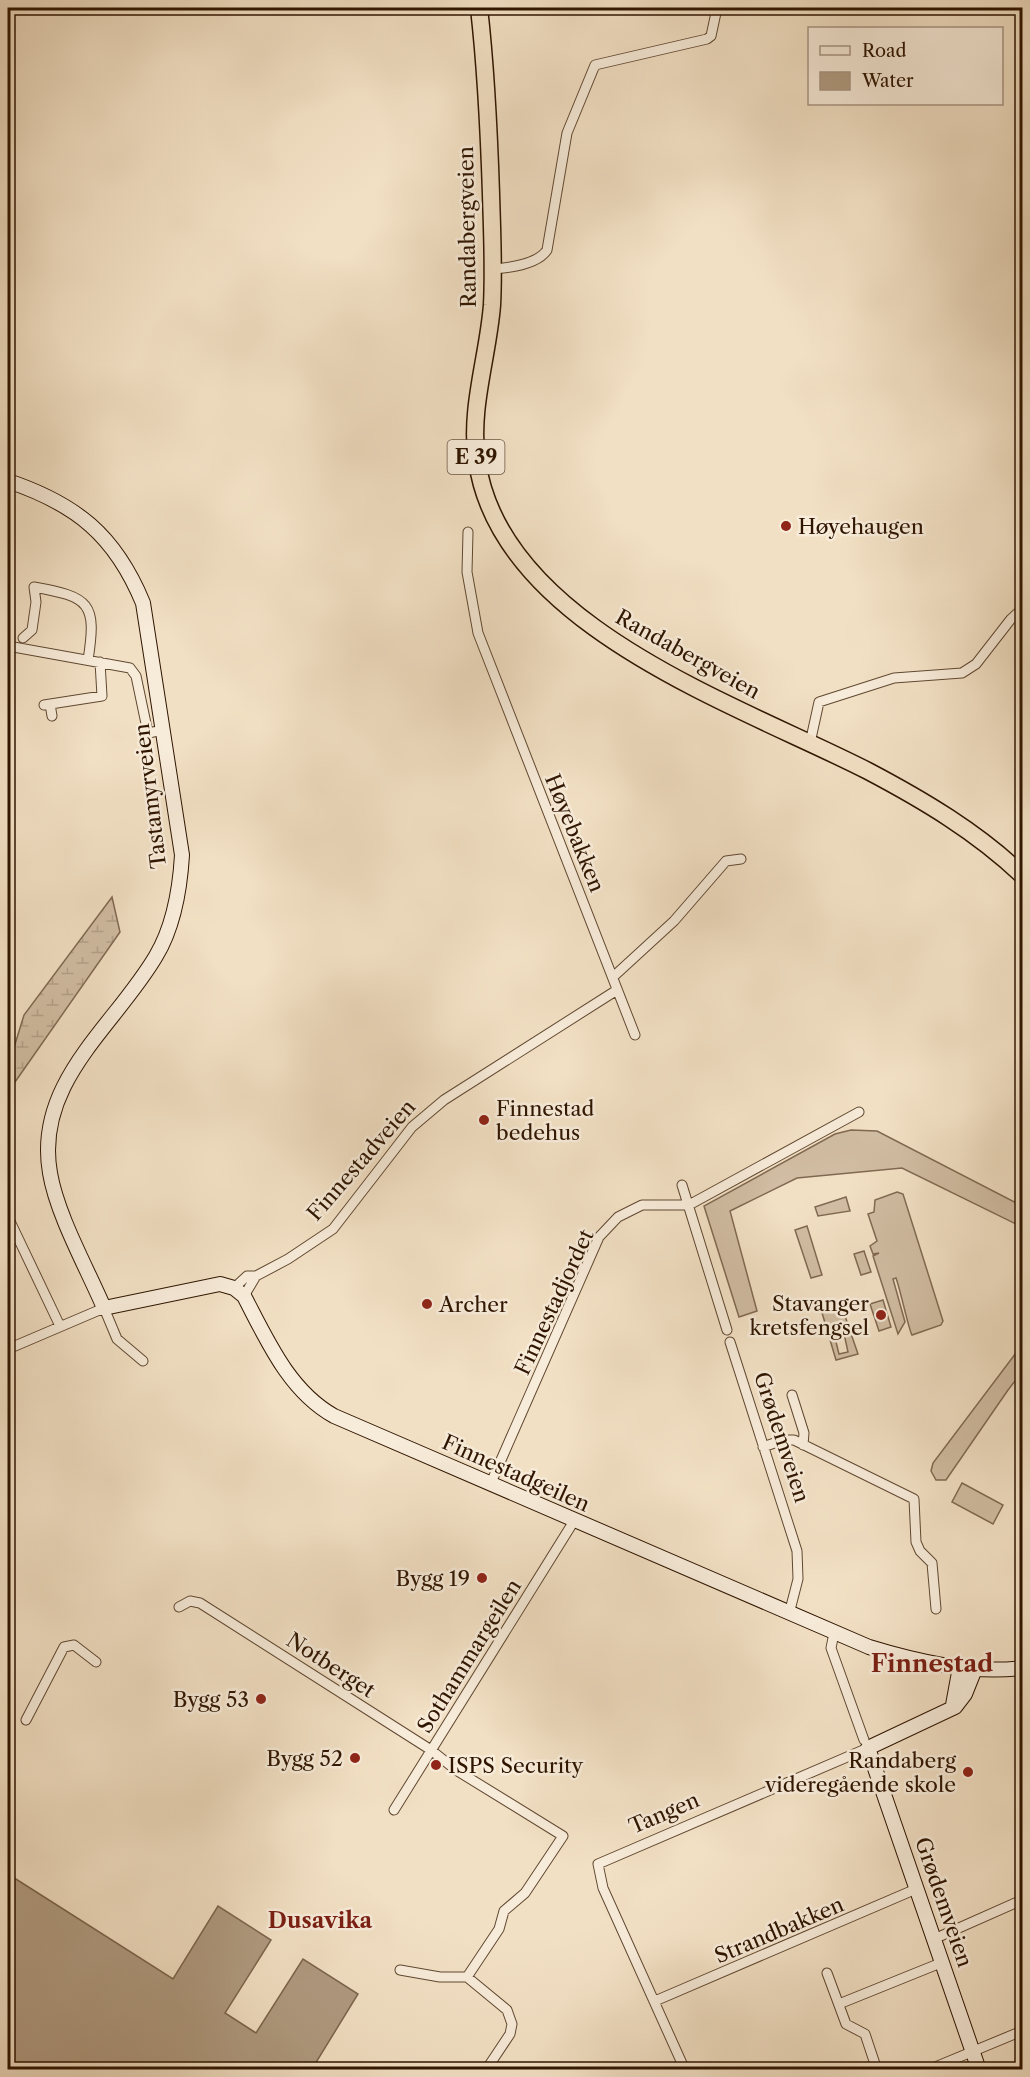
<svg xmlns="http://www.w3.org/2000/svg" width="1030" height="2077" font-family="'Libre Caslon Text',serif">
<defs>
<pattern id="wetland-marsh" width="20" height="14" patternUnits="userSpaceOnUse" patternTransform="scale(1.5)"><rect width="20" height="14" fill="#d1bda3"/><path d="M1 5h8M5 5V1M11 12h8M15 12V8" fill="none" stroke="#b4a28b"/></pattern>
</defs>
<rect width="100%" height="100%" fill="#f2e0c4"/>
<filter id="stains"><feTurbulence type="fractalNoise" baseFrequency=".00333" numOctaves="4"/><feColorMatrix values="0 0 0 0 .2 0 0 0 0 .09 0 0 0 0 .02 0 0 0 .5 -.17"/></filter>
<radialGradient id="worn" r=".72"><stop offset=".6" stop-color="#630" stop-opacity="0"/><stop offset="1" stop-color="#630" stop-opacity=".3"/></radialGradient>
<path fill="#d1bda3" stroke="#806952" stroke-width="1.5" d="M851 1130 877 1131 1022 1206V1227L902 1168 797 1178 730 1211 757 1311 739 1317 704 1206 835 1134Z
M897 1192 903 1194 943 1321 941 1325 912 1335C909 1331 900 1288 896 1278L893 1279 905 1322 898 1334 873 1256 879 1253 873 1254 870 1246 877 1241 868 1214 874 1212 875 1200Z
M846 1197 850 1211 818 1216 815 1207Z
M807 1226 822 1275 811 1278 795 1230Z
M864 1251 871 1272 861 1275 854 1254Z
M883 1300 891 1327 879 1331 870 1304Z
M835 1302 843 1309 847 1322 833 1330 839 1354 848 1352 843 1329 848 1325 858 1354 836 1360 820 1306Z
M1022 1345V1372L1008 1390 946 1480H936L931 1471 933 1463Z
M962 1483 1003 1505 993 1524 952 1502Z"/>
<path fill="url(#wetland-marsh)" stroke="#806952" stroke-width="1.5" d="M112 897 120 932 8 1092V1067L24 1015Z"/>
<path fill="#b09b81" stroke="#7c654d" stroke-width="1.5" d="M8 1874 173 1979 218 1906 271 1940 225 2013 256 2033 303 1959 358 1994 312 2069H8Z"/>
<g fill="none" stroke-linecap="round" stroke-linejoin="round">
<g stroke="#604831" stroke-width="11">
<path id="street" d="M492 269C509 268 538 264 547 250L567 133 595 65 707 39 711 36 717 8
M468 532 467 572 478 633 635 1035
M8 595V596
M23 638 32 630 36 602 34 587C90 597 97 603 88 660
M8 646 130 668 136 676 148 733 164 730
M50 704 52 716
M44 705 102 696 100 662
M810 743 819 702 894 678 962 673 976 664 1011 619 1022 609
M613 977 674 921 726 861 741 859
M682 1185 727 1330
M8 1217 60 1326
M234 1288 247 1276H256L288 1259 333 1229 412 1127 444 1100 617 990
M244 1296 256 1276
M730 1342 797 1551 798 1579 789 1614
M8 1349 104 1308 117 1339 143 1361
M792 1395 804 1433 803 1445
M763 1447 783 1440H794L914 1499 916 1542 920 1551 932 1563 936 1609
M490 1485 599 1237 618 1217 642 1205H689L859 1112
M179 1607 190 1601 200 1603 431 1750 456 1770 563 1836 525 1893 504 1911 499 1929 467 1977
M834 1633 831 1648 864 1740
M26 1720 64 1647 74 1645 96 1662
M394 1810 574 1521
M934 1939 1022 1900
M400 1970 440 1977H467L507 2010 512 2024 510 2034 486 2070
M827 1973 846 2024 865 2034 877 2070
M655 2001 916 1889
M839 2004 943 1962
M685 2070 603 1888 598 1864 868 1748
M928 2070 1022 2031"/>
</g>
<g stroke="#2f1500" stroke-width="16">
<path id="secondary" d="M8 481C76 504 115 535 143 603L182 855C180 889 174 926 156 956 115 1026 34 1082 50 1173 57 1215 87 1268 104 1308L220 1284 234 1288 244 1296C267 1340 289 1391 334 1416L869 1647C918 1662 971 1674 1022 1668
M975 1669 965 1694 955 1707 868 1748 979 2070
M953 1705 960 1667"/>
</g>
<g stroke="#2f1500" stroke-width="19">
<path id="highway" d="M479 8C486 69 489 132 491 194 492 231 494 268 492 305 488 357 469 409 477 461 500 626 739 705 868 771 923 800 977 832 1022 875"/>
</g>
<use href="#street" stroke="#f7ebd9" stroke-width="9"/>
<use href="#secondary" stroke="#f7ebd9" stroke-width="14"/>
<use href="#highway" stroke="#f2e0c4" stroke-width="16"/>
</g>
<g fill="#8f2418" stroke="#f7ebd9" stroke-width="2">
<circle cx="786" cy="526" r="6"/>
<circle cx="484" cy="1120" r="6"/>
<circle cx="427" cy="1304" r="6"/>
<circle cx="881" cy="1315" r="6"/>
<circle cx="482" cy="1578" r="6"/>
<circle cx="261" cy="1699" r="6"/>
<circle cx="355" cy="1758" r="6"/>
<circle cx="436" cy="1765" r="6"/>
<circle cx="968" cy="1772" r="6"/>
</g>
<g text-anchor="middle" dominant-baseline="central" stroke-width="5" stroke-linejoin="round" paint-order="stroke">
<rect fill="#f7ebd9" stroke="#6b5541" stroke-width="1.5" x="447.5" y="440" width="57" height="34" rx="4.5"/>
<g font-size="20" font-weight="bold" fill="#2f1500">
<text x="476" y="457">E 39</text>
</g>
<g font-size="21" fill="#2f1500" stroke="#f7ebd9">
<text transform="translate(467 227) rotate(-91)">Randabergveien</text>
<text transform="translate(688 654) rotate(29)">Randabergveien</text>
<text transform="translate(150 796) rotate(-97)">Tastamyrveien</text>
<text transform="translate(575 833) rotate(68)">Høyebakken</text>
<text transform="translate(361 1160) rotate(-49)">Finnestadveien</text>
<text transform="translate(554 1302) rotate(-65)">Finnestadjordet</text>
<text transform="translate(782 1437) rotate(72)">Grødemveien</text>
<text transform="translate(516 1473) rotate(24)">Finnestadgeilen</text>
<text transform="translate(469 1656) rotate(-58)">Sothammargeilen</text>
<text transform="translate(331 1665) rotate(33)">Notberget</text>
<text transform="translate(664 1813) rotate(-23)">Tangen</text>
<text transform="translate(944 1902) rotate(71)">Grødemveien</text>
<text transform="translate(779 1930) rotate(-23)">Strandbakken</text>
</g>
<g font-size="21" fill="#2f1500" stroke="#f7ebd9" text-anchor="end">
<text x="798" y="526" text-anchor="start">Høyehaugen</text>
<text x="496" y="1108" text-anchor="start">Finnestad<tspan x="496" dy="24">bedehus</tspan></text>
<text x="869" y="1303">Stavanger<tspan x="869" dy="24">kretsfengsel</tspan></text>
<text x="439" y="1304" text-anchor="start">Archer</text>
<text x="470" y="1578">Bygg 19</text>
<text x="249" y="1699">Bygg 53</text>
<text x="343" y="1758">Bygg 52</text>
<text x="956" y="1760">Randaberg<tspan x="956" dy="24">videregående skole</tspan></text>
<text x="448" y="1765" text-anchor="start">ISPS Security</text>
</g>
<g font-size="22" font-weight="bold" fill="#7a1f14" stroke="#f7ebd9">
<text x="320" y="1920">Dusavika</text>
</g>
<g font-size="24" font-weight="bold" fill="#7a1f14" stroke="#f7ebd9">
<text x="932" y="1663">Finnestad</text>
</g>
</g>
<rect width="1030" height="2077" fill="none" stroke="#f2e0c4" stroke-width="30"/>
<rect x="9" y="9" width="1012" height="2059" fill="none" stroke="#2f1500" stroke-width="3"/>
<rect x="15" y="15" width="1000" height="2047" fill="none" stroke="#2f1500" stroke-width="1.5"/>
<rect x="808" y="27" width="195" height="78" fill="#f7ebd9" stroke="#a79582" stroke-width="1.5"/>
<rect x="820" y="46" width="30" height="9" fill="#f7ebd9" stroke="#a79582" stroke-width="1.5"/>
<text x="862" y="57" font-size="18" fill="#2f1500">Road</text>
<rect x="820" y="72" width="30" height="18" fill="#b09b81" stroke="#a79582" stroke-width="1.5"/>
<text x="862" y="87" font-size="18" fill="#2f1500">Water</text>
<rect width="100%" height="100%" filter="url(#stains)"/>
<rect width="100%" height="100%" fill="url(#worn)"/>
</svg>
